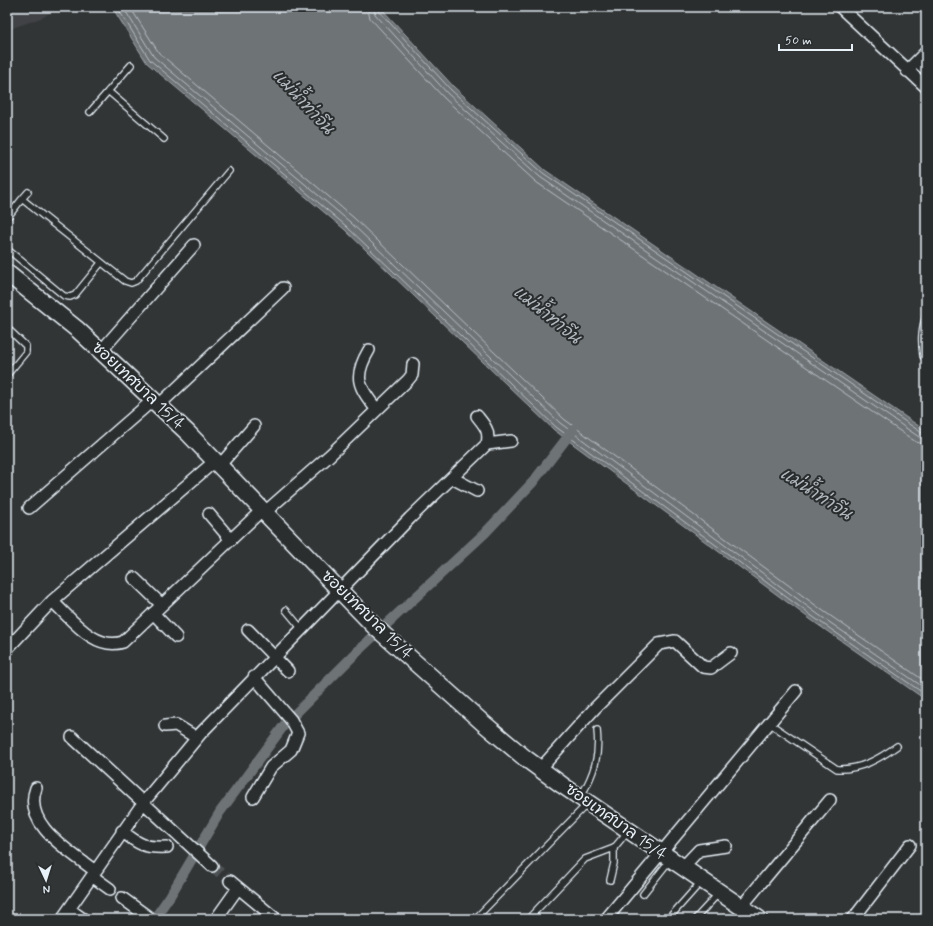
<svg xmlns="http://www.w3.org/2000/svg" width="933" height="926" font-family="Mynerve,'Playpen Sans Thai',sans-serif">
<rect width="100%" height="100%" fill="#323536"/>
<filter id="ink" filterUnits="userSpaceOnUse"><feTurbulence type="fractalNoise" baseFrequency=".025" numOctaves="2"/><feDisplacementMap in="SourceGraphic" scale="8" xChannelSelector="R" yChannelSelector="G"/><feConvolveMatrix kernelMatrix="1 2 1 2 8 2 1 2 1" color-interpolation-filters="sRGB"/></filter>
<g filter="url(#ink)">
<path fill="#3f4244" d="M7 7H56L44 17 7 30Z"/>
<path fill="#6e7376" stroke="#9fa5aa" d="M112 7H380L454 87 545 170 926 431V700L814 622 554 430 344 229 147 63Z"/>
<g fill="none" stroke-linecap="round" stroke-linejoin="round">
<path stroke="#b7bfc4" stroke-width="1" d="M117 7 150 60 346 226 556 427 816 619 926 695
M123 7 154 57 350 222 560 423 819 615 926 689
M130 7 159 53 354 218 564 419 822 610 926 682
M367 7 370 18 444 98 536 182 916 442 926 445
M373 7 375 14 448 94 540 177 919 437 926 439
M378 7 379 11 451 90 543 173 922 433 926 434"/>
<path stroke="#6e7376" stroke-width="10" d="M154 919 170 896 220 812 285 724 363 646 485 533 533 482 573 430"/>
<path stroke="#4d5153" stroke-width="11" stroke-dasharray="11 5.5" stroke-linecap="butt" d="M212 866 230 881"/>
<g stroke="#e8f1f8" stroke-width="8">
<path id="lane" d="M914 63 926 73
M108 91 164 139
M90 112 131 65
M22 199 28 192
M7 218 22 199 125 281 131 283 136 281 229 171
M7 249 64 296 70 297 75 295 101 263
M7 328 26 346V352L7 375
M923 356C921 341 921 330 926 315
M286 610 301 628
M769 723 837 769C860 770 879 759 897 746
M581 796C594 774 600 756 597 730
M610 880 614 863V848
M643 894 670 860
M475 919 588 803
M528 919 585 859 614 848 628 831
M668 919 701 882
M695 919 719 893"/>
</g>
<g stroke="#e8f1f8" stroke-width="14">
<path id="street" d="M840 7 926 87
M907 71 926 52
M369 350C353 377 358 386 377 410
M101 351 194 245
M159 405 283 288
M477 416C485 426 490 431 487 444
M220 465 254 426
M452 478 477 491
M29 508 153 400
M264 513 330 455 408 380 412 375 413 364
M209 514 231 540
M134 578 162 605
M52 601C71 618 94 651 123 642L262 510
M153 613 176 637
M248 630 288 671
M7 649 52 601 215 461
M165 726 176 725 197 738
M72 737 212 866
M540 769 595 708 659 644 675 641 703 667 711 668 731 653
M36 788C22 825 70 851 95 871
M253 797 271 767 291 750 298 733 291 720 254 677
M122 831C139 845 145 848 167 847
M682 868 699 850 726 846
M92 876 110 889
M230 881 276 919
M122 898 151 919
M741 907 830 800
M69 909 83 919
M62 919 143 803 201 733 410 518 487 444 511 441
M216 919 238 888
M606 919 796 691
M853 919 910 845"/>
</g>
<g stroke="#e8f1f8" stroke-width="19">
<path id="secondary" d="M7 273 78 330 120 369 188 433 374 626 482 722 525 758 562 785 759 919"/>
</g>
<use href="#lane" stroke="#2a2d2e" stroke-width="5.5"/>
<use href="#street" stroke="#2a2d2e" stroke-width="11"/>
<use href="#secondary" stroke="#2a2d2e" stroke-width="16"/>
</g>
</g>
<g text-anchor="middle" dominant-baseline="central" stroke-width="4" stroke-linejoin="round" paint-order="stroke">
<g font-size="16" fill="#e8f1f8" stroke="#2a2d2e">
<text transform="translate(138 386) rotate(43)">ซอยเทศบาล 15/4</text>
<text transform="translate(367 615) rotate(44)">ซอยเทศบาล 15/4</text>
<text transform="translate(616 822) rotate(35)">ซอยเทศบาล 15/4</text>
</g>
<g font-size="17" font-style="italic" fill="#b1b8be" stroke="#2a2d2e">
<text transform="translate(303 102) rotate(47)">แม่น้ำท่าจีน</text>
<text transform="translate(547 315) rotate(39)">แม่น้ำท่าจีน</text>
<text transform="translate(816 494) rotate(33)">แม่น้ำท่าจีน</text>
</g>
</g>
<rect width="933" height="926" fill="none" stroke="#2a2d2e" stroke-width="24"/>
<rect x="12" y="12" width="909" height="902" fill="none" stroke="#e8f1f8" stroke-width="1.5" filter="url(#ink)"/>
<g transform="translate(46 880) rotate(176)" stroke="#2a2d2e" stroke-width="3" paint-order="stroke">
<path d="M0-3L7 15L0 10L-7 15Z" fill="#e8f1f8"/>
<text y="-6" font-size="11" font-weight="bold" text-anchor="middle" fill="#e8f1f8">N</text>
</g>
<path d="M779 44v6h73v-6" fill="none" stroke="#e8f1f8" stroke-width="2"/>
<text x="785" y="44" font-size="12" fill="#e8f1f8" stroke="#2a2d2e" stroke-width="3" paint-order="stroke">50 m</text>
</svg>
